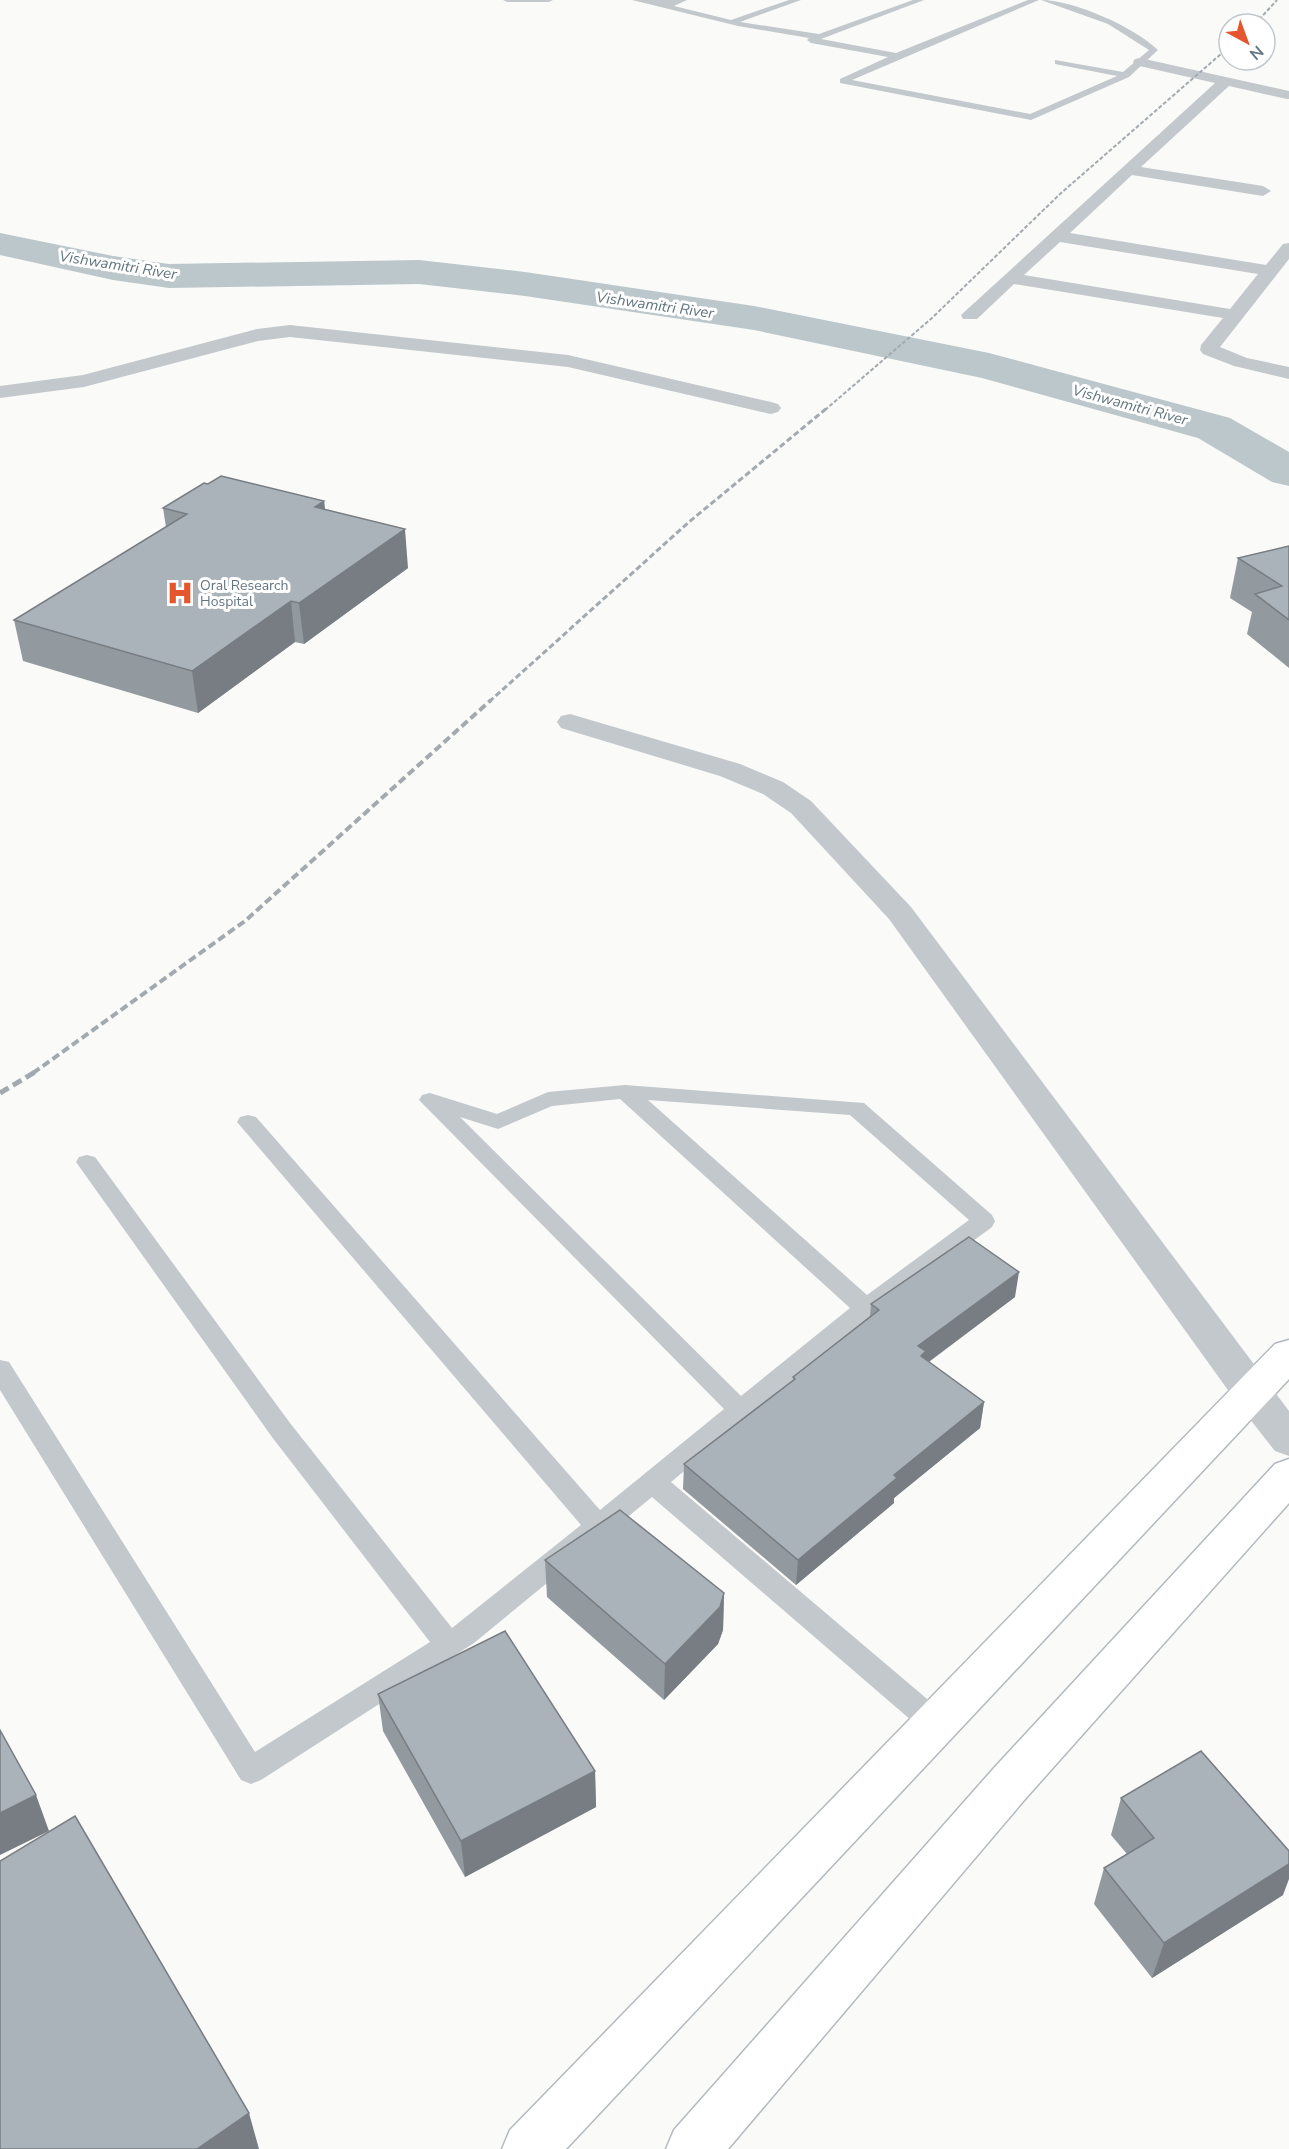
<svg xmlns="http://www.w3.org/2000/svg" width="1289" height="2149" font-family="'Nunito Sans',sans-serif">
<rect width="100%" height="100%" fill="#fafaf8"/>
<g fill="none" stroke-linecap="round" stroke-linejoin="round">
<path fill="#bbc7cb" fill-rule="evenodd" d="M0 233 113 256 169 264 419 260 525 272 754 306 989 353 1230 418 1289 452V486L1272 482 1198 438 982 378 754 330 525 296 419 284 169 288 113 280 0 255Z"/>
<g stroke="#b3babf" stroke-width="3">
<path id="secondary" d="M1289 1340V1379L566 2149H502L510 2130 1275 1344Z
M1289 1459V1503L1026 1798 728 2149H666L674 2130 994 1768 1275 1464Z"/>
</g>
<path fill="#c3c8cc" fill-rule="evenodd" d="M503 0H553L549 2H507Z
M632 0H687L674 6 731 20 789 0H801L740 22 819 34 913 0H924L821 39 896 53 1028 0H1039L852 80 1030 114 1117 76 1055 64V60L1123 72 1149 50 1108 24 1041 0C1074 0 1134 27 1158 50L1129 77 1031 120 840 83V79L888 57 811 43 807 40 809 38 738 26Z
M625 1085 864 1103 992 1215 995 1221 992 1227 874 1314 671 1482 946 1715 950 1724 946 1733 936 1737 926 1733 652 1497 474 1643 261 1780 251 1784 241 1780 0 1390V1360L9 1362 255 1752 430 1642 272 1437 76 1162 79 1157 87 1155 95 1157 290 1423 452 1628 581 1525 237 1122 240 1117 248 1115 256 1117 600 1510 724 1409 419 1100 422 1095 430 1093 497 1114 548 1092ZM620 1099 850 1308 741 1396 460 1117 498 1129 552 1106ZM648 1100 850 1115 969 1220 867 1295Z"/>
<path fill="#c3c8cc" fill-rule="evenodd" d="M1140 58 1289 91V99H1287L1229 86 1141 167 1263 186 1271 191 1263 196 1132 175 1070 233 1266 265 1283 244 1289 243V259L1220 347 1247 358 1289 367V379L1234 366 1203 354 1200 350 1201 345 1223 318 1014 284 977 319H963L961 315 1215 83 1135 65 1133 62 1135 59ZM1060 242 1258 274 1230 309 1024 275Z
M290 325 568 355 771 402 778 404 781 408 778 412 771 414 568 367 290 337 258 341 84 387 0 398V386L83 375 257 329Z
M570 714 740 764 783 782 811 801 911 907 1289 1411V1456L1275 1451 1238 1404 889 919 791 813 763 794 720 776 561 728 557 722 561 716Z"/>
<use href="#secondary" fill="#fff" fill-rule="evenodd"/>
<path stroke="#a2aab0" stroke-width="2" stroke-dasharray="4 2" stroke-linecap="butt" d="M1255 24 1277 0
M825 410 932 318 1060 194 1229 47"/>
<path stroke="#a2aab0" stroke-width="3" stroke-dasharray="6 3" stroke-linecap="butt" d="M489 702 689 522 827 408"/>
<path stroke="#a2aab0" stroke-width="4" stroke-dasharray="8 4" stroke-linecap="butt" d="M33 1073 245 921 491 700"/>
<path stroke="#a2aab0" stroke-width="5" stroke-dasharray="10 5" stroke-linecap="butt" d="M0 1093 35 1072"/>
</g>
<path fill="#929a9f" d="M324 501 325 510 408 568 304 644 295 642 198 713 23 661 14 620 166 527 163 508Z
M1289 546V668L1247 634 1252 612 1230 598 1238 558Z
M1015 1297 929 1362 984 1402 980 1428 894 1498V1503L796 1585 683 1489 684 1464 793 1380V1377L870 1316 871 1304Z
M545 1560 724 1593 723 1630 718 1644 664 1700 547 1597Z
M378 1694 595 1771 596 1807 465 1877 383 1731Z
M1121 1798 1283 1895 1152 1978 1094 1904 1104 1868 1127 1854 1111 1835Z"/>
<path fill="#777d82" d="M324 501 328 540 315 507Z
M405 529 408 568 304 644 299 603Z
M291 601 295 642 198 713 192 671Z
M1019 1272 1015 1297 924 1365 918 1346Z
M984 1402 980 1428 894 1498V1503L796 1585 798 1560 894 1475Z
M724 1593 723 1630 718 1644 664 1700 665 1664Z
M595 1771 596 1807 465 1877 461 1841Z
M36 1795 49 1831 0 1855V1813Z
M1289 1864V1879L1283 1895 1152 1978 1164 1943Z
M249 2113 259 2149H197Z"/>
<path fill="#aab3b9" stroke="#777d82" stroke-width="1.5" d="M221 476 324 501 315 507 405 529 299 603 291 601 192 671 14 620 187 514 163 508 204 483 208 484Z
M1289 546V620L1255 594 1282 586 1238 558Z
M969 1237 1019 1272 918 1346 926 1351 921 1356 984 1402 894 1475 897 1478 798 1560 684 1464 795 1379 793 1377 879 1310 871 1304Z
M620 1510 724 1593 720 1607 665 1664 545 1560Z
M505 1631 595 1771 461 1841 378 1694Z
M0 1730 36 1795 0 1813Z
M1201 1751 1289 1851V1864L1164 1943 1104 1868 1154 1838 1121 1798Z
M75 1816 249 2113 197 2149H0V1861Z"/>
<defs>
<g id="hospital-bare" transform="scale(2.07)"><path d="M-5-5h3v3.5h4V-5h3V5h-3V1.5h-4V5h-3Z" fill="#e4572e" stroke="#fff" stroke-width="2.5" paint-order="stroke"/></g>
</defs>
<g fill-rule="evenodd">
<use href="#hospital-bare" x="180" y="593"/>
</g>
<g text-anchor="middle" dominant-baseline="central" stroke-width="6" stroke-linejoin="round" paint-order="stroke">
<g font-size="14" fill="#657683" stroke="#fff" text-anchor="start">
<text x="200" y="585">Oral Research<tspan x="200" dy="16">Hospital</tspan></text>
</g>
<g font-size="15" font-style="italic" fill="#60757c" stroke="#fff">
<text transform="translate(118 265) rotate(9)">Vishwamitri River</text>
<text transform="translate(655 305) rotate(8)">Vishwamitri River</text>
<text transform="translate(1130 405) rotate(15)">Vishwamitri River</text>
</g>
</g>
<g transform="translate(1247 42) rotate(139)"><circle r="28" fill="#ffffff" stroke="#c1c8cd" stroke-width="1.5"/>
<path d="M0-4.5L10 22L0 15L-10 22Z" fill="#e4572e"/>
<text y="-9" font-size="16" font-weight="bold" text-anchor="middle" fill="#657683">N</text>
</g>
</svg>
